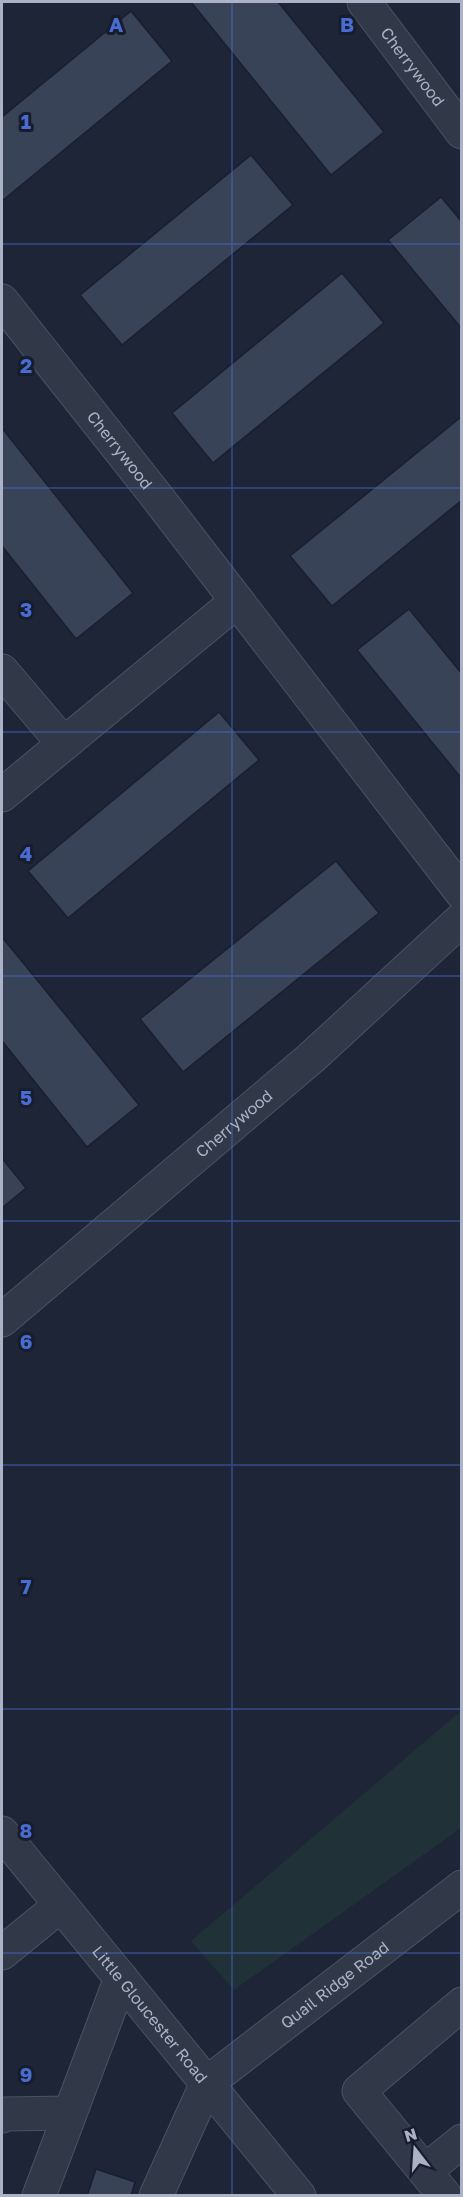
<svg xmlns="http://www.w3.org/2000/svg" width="463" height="2197" font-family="'Golos Text',sans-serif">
<rect width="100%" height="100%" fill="#1e2537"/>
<path fill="#203238" d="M461 1711V1828L234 1990 191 1941Z"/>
<path fill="#394358" stroke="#191f2e" stroke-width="1.5" d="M191 2H278L384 132 331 175Z
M131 11 172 61 2 201V117Z
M251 155 293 205 122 345 80 295Z
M441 197 462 222V329L388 240Z
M342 273 384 323 213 463 172 413Z
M461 417 462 500 332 606 290 556Z
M2 428 133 593 76 639 2 546Z
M409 609 462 674V779L357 650Z
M219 712 259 760 68 918 28 871Z
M336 861 379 913 183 1072 140 1019Z
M2 937 139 1105 87 1147 2 1041Z
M2 1158 26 1188 2 1208Z
M96 2169 135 2182 131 2196H87Z"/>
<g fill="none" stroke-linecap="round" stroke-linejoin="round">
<g stroke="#4c5263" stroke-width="35">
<g id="minor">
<path id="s1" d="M364 2 462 132"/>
<path id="s2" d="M2 301 154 493 462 893"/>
<path d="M2 671 64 744"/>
<path d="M2 795 237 601"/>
<path id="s3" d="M2 1320 311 1058 462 919"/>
<path id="s4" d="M2 1833 299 2196"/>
<path d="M2 1953 61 1905"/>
<path d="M2 2116 4 2114 70 2113"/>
<path d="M425 2171 462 2141"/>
<path d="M39 2196 121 1978"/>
<path id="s5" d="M156 2196 207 2083 462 1887"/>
<path d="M445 2196 359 2091 462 2004"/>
</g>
</g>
<use href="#minor" stroke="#313847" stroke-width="33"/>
</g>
<path fill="none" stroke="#486cd2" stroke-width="1.5" stroke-opacity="0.55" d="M232 2V2196M2 244H462M2 488H462M2 732H462M2 976H462M2 1221H462M2 1465H462M2 1709H462M2 1953H462"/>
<g text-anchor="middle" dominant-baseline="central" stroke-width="6" stroke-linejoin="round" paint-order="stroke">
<g font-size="16" fill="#abb2c5" stroke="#171d2c">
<text stroke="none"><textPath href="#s1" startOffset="81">Cherrywood</textPath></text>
<text stroke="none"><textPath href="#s2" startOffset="190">Cherrywood</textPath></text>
<text stroke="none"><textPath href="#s3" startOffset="304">Cherrywood</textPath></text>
<text stroke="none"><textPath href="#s5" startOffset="285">Quail Ridge Road</textPath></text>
<text stroke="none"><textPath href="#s4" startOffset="234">Little Gloucester Road</textPath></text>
</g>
</g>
<g font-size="20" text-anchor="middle" font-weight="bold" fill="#486cd2" stroke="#171d2c" stroke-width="6" stroke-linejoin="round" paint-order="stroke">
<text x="116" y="32">A</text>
<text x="347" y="32">B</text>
<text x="26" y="129">1</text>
<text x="26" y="373">2</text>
<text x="26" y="617">3</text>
<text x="26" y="861">4</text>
<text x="26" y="1105">5</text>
<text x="26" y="1349">6</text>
<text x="26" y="1594">7</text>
<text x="26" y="1838">8</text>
<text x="26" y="2082">9</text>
</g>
<rect width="463" height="2197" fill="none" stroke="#abb2c5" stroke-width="6"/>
<g transform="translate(415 2149) rotate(343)" stroke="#171d2c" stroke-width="4.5" paint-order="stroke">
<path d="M0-4.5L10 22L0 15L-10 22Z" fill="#abb2c5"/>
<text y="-9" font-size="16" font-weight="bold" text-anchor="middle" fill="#abb2c5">N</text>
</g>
</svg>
